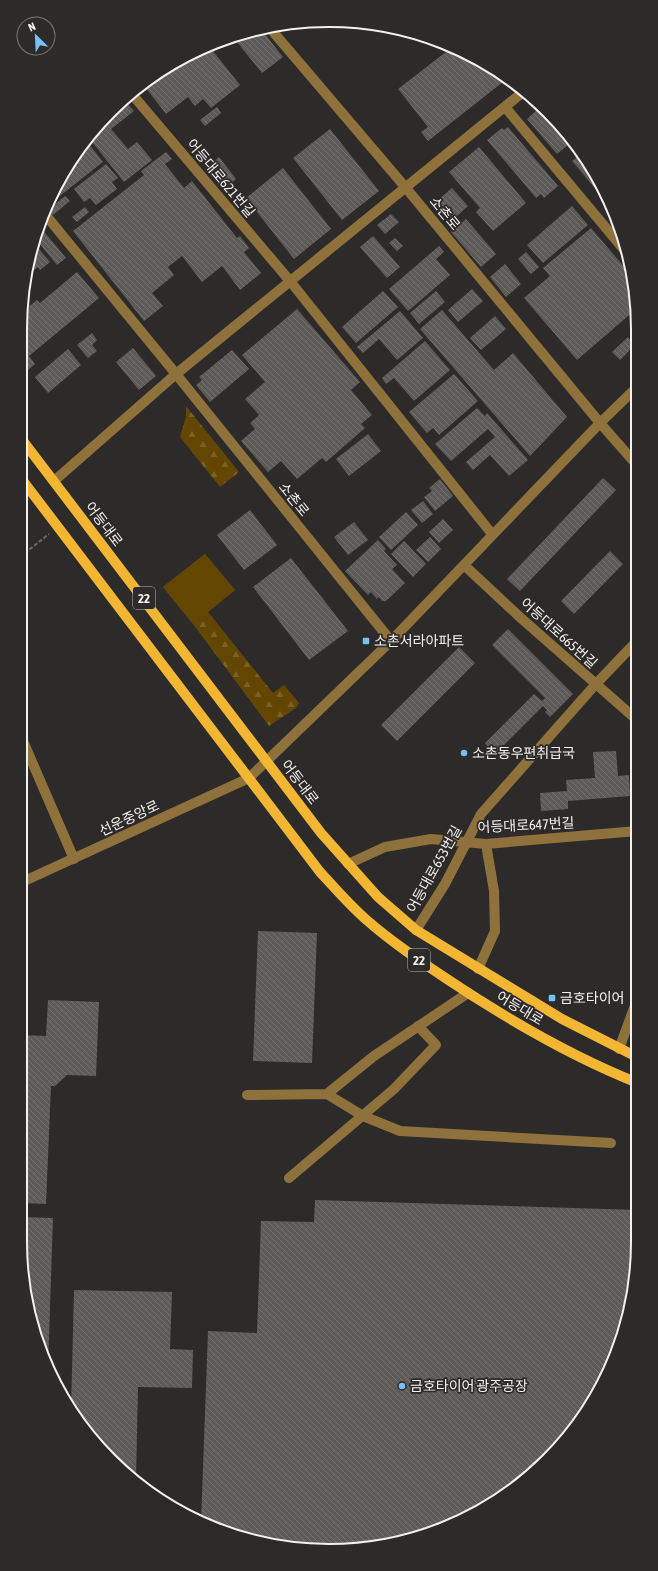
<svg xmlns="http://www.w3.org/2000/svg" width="658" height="1571" font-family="'Asap Condensed','Noto Sans KR',sans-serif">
<defs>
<pattern id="forest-firs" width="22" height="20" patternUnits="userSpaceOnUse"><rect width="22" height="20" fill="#634601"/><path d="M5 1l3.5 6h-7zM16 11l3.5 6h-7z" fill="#7a6126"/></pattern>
<pattern id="building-back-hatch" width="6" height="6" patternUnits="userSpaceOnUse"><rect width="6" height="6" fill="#5d5b58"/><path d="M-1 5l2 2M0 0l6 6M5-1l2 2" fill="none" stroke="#757370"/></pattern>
</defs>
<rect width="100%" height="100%" fill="#2d2b29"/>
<path fill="url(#forest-firs)" d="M186 406 239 472 220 487 180 437 186 417Z
M205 554 235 590 208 612 273 693 284 685 299 703 296 708 269 726 193 624 163 587Z"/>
<path fill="#634601" d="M205 554 235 590 193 624 163 587Z"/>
<path fill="url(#building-back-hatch)" d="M261 29 283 57 262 73 233 37 249 31Z
M209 46 240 85 211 108 203 99 195 106 188 97 166 114 142 83 192 52Z
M451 48 500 72 508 78 428 141 421 132 428 127 398 89Z
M124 100 134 111 111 129 128 149 137 142 152 160 124 182 88 137 97 125Z
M217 107 221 113 205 126 200 120Z
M537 110 568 145 557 154 527 119Z
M508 127 558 186 544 198 541 194 536 198 487 140 502 128 504 130Z
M330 129 379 191 342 220 293 158Z
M86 140 103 162 47 206 61 175Z
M479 147 526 203 493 231 476 212 480 208 449 172Z
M166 152 172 159 165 164 184 188 192 181 237 238 240 236 249 248 244 252 261 273 240 290 222 266 202 282 182 256 168 267 174 275 152 293 163 306 144 321 73 231 144 175 141 171Z
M580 155 612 207H611L572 161Z
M219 157 236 179 226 187 209 166Z
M106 164 118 178 112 182 117 189 96 205 90 198 84 202 74 189Z
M283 168 331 229 294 259 246 198Z
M452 188 468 206 448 224 432 205Z
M65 196 70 201 53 215 48 210Z
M572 206 588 225 543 263 527 245Z
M85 207 89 212 77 222 72 217Z
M391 214 399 222 385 234 377 225Z
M466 219 496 254 481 267 451 232Z
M591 228 632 276 635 288V310L577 360 524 298 550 276 543 268Z
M42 229 66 258 57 265 35 238 36 234Z
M373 236 400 267 387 278 360 247Z
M395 238 403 246 397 251 389 243Z
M34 243 50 262 40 270 38 267 29 274Z
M439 246 444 252 436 259 450 275 408 311 389 289Z
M526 252 539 267 531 274 518 259Z
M505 264 521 284 506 297 490 277Z
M77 272 99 298 29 356 35 364 20 377V329L23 311 37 300 40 303Z
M472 289 483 301 458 322 448 310Z
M383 291 398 307 356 343 342 327Z
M436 291 445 302 419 324 410 313Z
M297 309 360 382 351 390 372 415 361 424 365 428 326 462 322 458 297 479 281 461 268 472 241 441 255 429 250 423 259 415 245 399 265 382 242 355Z
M442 310 494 370 513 353 567 417 530 456 420 329Z
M400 311 423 338 397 360 379 339 363 353 357 347Z
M495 316 506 329 481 350 470 338Z
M92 333 97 340 92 345 97 351 88 358 77 345Z
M628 337 635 345 620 360 612 352Z
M425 341 450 370 414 401 394 378 386 384 382 378Z
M133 348 156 376 139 390 116 362Z
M68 349 81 365 48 393 35 377Z
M232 350 249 369 210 402 196 385 202 380 199 377Z
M454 374 478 401 439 435 433 428 427 433 409 412Z
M477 408 485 416 487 413 528 460 509 476 490 455 473 470 466 462 495 437 488 429 451 461 435 444Z
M368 434 381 451 349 476 336 459Z
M603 478 616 490 520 591 507 579Z
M440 479 453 496 435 511 424 497 432 491 429 488Z
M423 501 433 514 422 523 411 510Z
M250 510 277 545 244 570 217 535Z
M406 512 418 525 391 550 379 537Z
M443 519 453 530 439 543 429 532Z
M354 522 368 540 348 555 334 537Z
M430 537 441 549 428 562 416 550Z
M378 540 386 549 384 551 397 565 392 569 405 583 386 601H382L379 597 377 599 371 592 368 595 345 571Z
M404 541 426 564 413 577 391 554Z
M610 551 623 564 574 614 561 601Z
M291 558 348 631 309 660 253 587Z
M508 629 573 694 550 717 545 712 547 710 543 706 495 754 485 743 534 694 542 701 545 698 492 645Z
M459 647 475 663 397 741 381 725Z
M616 751 618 776 629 775 630 796 568 801V809L541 811 540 793 567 791 566 780 595 778 593 752Z
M258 931 317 933 312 1063 253 1061Z
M48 1000 99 1002 96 1076 67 1075 55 1086H51L46 1204 20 1203V1035L46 1036Z
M315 1200 638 1210V1242L622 1341 574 1430 500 1499 447 1527 390 1545 288 1548 230 1535 201 1522 208 1331 257 1333 261 1221 314 1222Z
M20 1217 53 1218 48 1368 36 1342 20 1242Z
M74 1290 172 1292 170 1349 193 1350 192 1388 138 1387 136 1478 97 1446 71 1410Z"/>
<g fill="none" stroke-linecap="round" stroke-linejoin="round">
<path stroke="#6c6a68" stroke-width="2" stroke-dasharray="4 2" stroke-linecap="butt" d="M20 557 49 534"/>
<path stroke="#8f713b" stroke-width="10" d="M269 27 406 188 600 423 636 464
M131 93 290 281 492 534
M505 107 626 252
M44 213 176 374 391 641
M54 481 176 374 523 92
M464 565 522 619 637 720
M20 734 74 859
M348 864 385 847 431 839 486 844 637 831
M20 883 249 778 391 641 600 423 636 388
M416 930 445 884 481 814 595 685 636 642
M478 969 495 931 494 891 486 844
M619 1049 637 1000
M327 1094 363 1116 400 1131 611 1143
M247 1095 327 1094 374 1056 468 993
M289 1178 394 1089 436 1045 418 1026"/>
<path stroke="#f3b632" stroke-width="10" d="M20 437 321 833 378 897 416 930 562 1019 637 1057
M20 477 320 872C336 889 351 907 369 922 393 943 420 961 447 979 507 1019 570 1056 638 1083"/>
</g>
<g fill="#75c0f6" stroke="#2d2b29" stroke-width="1.5">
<rect x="362" y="637" width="8" height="8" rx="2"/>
<circle cx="464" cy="753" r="4"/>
<rect x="548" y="994" width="8" height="8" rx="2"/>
<circle cx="402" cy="1386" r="4"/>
</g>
<g text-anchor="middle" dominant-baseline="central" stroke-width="3.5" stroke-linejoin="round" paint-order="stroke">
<g fill="#2d2b29" stroke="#b7b6b4" stroke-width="1">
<rect x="133" y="587" width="22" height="22" rx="3"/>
<rect x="408" y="949" width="22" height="22" rx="3"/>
</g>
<g font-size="13" font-weight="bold" fill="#f2f1ef">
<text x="144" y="598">22</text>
<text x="419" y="960">22</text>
</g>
<g font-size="14" fill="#f2f1ef" stroke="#2d2b29">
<text transform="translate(221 178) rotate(50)">어등대로621번길</text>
<text transform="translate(445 213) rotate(50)">소촌로</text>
<text transform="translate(294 499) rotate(51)">소촌로</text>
<text transform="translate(104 524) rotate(53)">어등대로</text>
<text transform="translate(559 633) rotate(42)">어등대로665번길</text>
<text transform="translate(300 782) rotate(53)">어등대로</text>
<text transform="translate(129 818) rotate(-25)">선운중앙로</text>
<text transform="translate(526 825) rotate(-3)">어등대로647번길</text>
<text transform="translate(434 869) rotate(-61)">어등대로653번길</text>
<text transform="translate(520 1008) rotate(31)">어등대로</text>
</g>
<g font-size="14" fill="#f2f1ef" stroke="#2d2b29" text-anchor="start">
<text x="374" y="641">소촌서라아파트</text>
<text x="472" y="753">소촌동우편취급국</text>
<text x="560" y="998">금호타이어</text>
<text x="410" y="1386">금호타이어 광주공장</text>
</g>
</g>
<path d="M0 0H658V1571H0ZM329 27H329A302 302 0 0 1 631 329V1242A302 302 0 0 1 329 1544H329A302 302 0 0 1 27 1242V329A302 302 0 0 1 329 27Z" fill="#2d2b29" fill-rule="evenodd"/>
<path fill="none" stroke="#f2f1ef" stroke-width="2" d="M329 27H329A302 302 0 0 1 631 329V1242A302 302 0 0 1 329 1544H329A302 302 0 0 1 27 1242V329A302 302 0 0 1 329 27Z"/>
<g transform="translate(36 36) rotate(336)"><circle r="19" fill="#2d2b29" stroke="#7c7a78"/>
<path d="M0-3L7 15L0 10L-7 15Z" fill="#75c0f6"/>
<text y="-6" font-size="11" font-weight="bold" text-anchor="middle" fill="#f2f1ef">N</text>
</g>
</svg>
